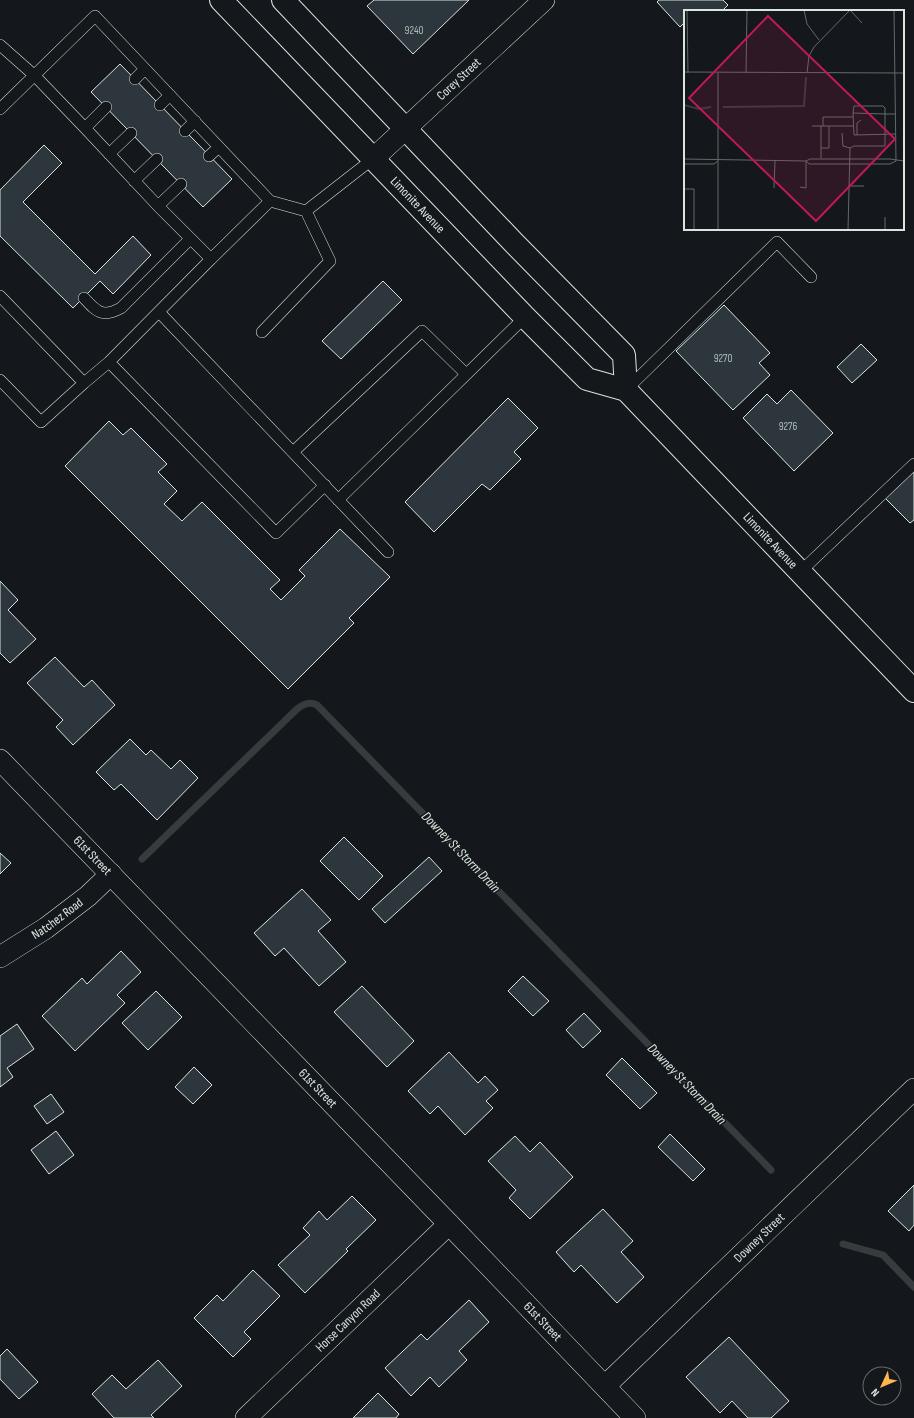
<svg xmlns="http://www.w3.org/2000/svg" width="914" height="1418" font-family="'Sofia Sans Condensed',sans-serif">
<rect width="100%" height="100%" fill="#14181c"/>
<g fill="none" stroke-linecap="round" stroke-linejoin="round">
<path stroke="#363b3e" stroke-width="7" d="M142 859 297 709C303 704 309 701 317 705L771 1170
M843 1244 883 1255 914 1287"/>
</g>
<path fill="#2c363c" stroke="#d8e6dc" d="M374 0H469L413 54 367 6Z
M659 0H723L728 5 722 11H685V22L680 27 657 2Z
M120 64 232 179 203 207 91 92Z
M44 145 62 163 23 202 95 274 133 236 151 255 113 294 100 281 73 308 0 236V190Z
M383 281 402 300 341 359 322 341Z
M724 305 770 353 759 363 770 375 733 410 676 351Z
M861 344 877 360 852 383 837 367Z
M791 390 833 433 794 471 743 418 767 394 777 404Z
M508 398 538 428 514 452 521 459 490 490 482 484 434 532 405 502Z
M109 421 123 435 131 428 167 464 158 472 177 491 164 504 182 521 202 502 280 580 270 589 281 600 305 576 299 570 340 529 390 577 349 618 354 623 288 689 65 466Z
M914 468V520L910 523 883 496Z
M0 581 18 600 8 610 36 639 10 663 0 653Z
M55 657 84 687 92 680 115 705 73 745 56 727 63 720 27 683Z
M130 739 146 755 151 750 171 769 180 760 198 778 157 820 121 784 114 790 96 772Z
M344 837 383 876 359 900 320 861Z
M0 853 11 863 0 874Z
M429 857 442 871 385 923 372 909Z
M302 889 331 920 318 931 346 962 319 986 284 948 275 956 254 933Z
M121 951 141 972 117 995 125 1003 75 1051 42 1016 82 978 87 984Z
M523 976 549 1001 533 1016 508 991Z
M362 986 414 1041 387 1067 334 1012Z
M156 991 182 1017 148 1050 122 1023Z
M584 1013 601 1031 583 1048 566 1030Z
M17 1024 34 1049 7 1068 13 1077 0 1087V1036Z
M449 1052 478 1083 485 1076 498 1090 486 1101 493 1108 465 1135 438 1106 430 1114 408 1091Z
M622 1058 657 1093 640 1109 606 1075Z
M194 1067 212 1085 193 1104 175 1087Z
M51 1094 64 1112 47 1124 34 1106Z
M56 1131 74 1155 49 1174 31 1150Z
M670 1134 705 1169 693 1181 658 1147Z
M515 1136 530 1152 540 1142 573 1177 530 1219 509 1198 516 1190 488 1161Z
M914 1185V1225L909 1231 888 1211Z
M352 1196 376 1220 346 1249 348 1251 305 1293 278 1265 310 1235 303 1228 319 1211 327 1220Z
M603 1209 633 1241 621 1252 644 1277 617 1303 581 1265 574 1272 556 1252Z
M253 1270 280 1296 244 1332 251 1339 233 1357 194 1318 217 1295 223 1301Z
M469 1300 489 1322 459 1351 467 1360 439 1387 430 1377 411 1396 385 1368 421 1334 427 1340Z
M729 1337 789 1401 771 1418H748L732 1401 720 1413 686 1377Z
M7 1349 38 1382 19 1399 0 1379V1356Z
M158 1360 182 1386 151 1415 154 1418H114L92 1394 112 1375 126 1389Z
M378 1393 399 1414 396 1418H353Z"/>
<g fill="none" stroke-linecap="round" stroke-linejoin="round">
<g stroke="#d8e6dc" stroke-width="12">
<path id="lane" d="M0 45 35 76 85 128 158 206 211 259 109 362 84 383 0 296
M135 79 145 69
M160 105 170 95
M0 109 95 16 270 201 306 211 374 158
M85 128 106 107
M185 131 195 121
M109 154 131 133
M209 156 219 147
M134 181 157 159
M158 206 181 184
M211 259 270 201
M84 298C97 312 102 318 121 308L190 239
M159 312 388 552
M262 332 330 261 306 211
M109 362 276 533 325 485
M0 380 41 422 84 383
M627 389 777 242 811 277
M293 452 422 331 466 374
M338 500 525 317
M800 572 914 464"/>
</g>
<g stroke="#d8e6dc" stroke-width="22">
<g id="street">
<path id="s1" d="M374 158 544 0"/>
<path id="s2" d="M0 760 449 1224 635 1418"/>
<path id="s3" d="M0 957 46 928 88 896 111 874"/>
<path id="s4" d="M605 1386 914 1089"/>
<path id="s5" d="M246 1418 449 1224"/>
</g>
</g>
<g stroke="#d8e6dc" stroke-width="24">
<g id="primary">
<path id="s6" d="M221 0 525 317 587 379 626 390 914 691"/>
<path d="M283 0 513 242 624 355 626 390"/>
</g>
</g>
<use href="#lane" stroke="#14181c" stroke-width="11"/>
<use href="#street" stroke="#14181c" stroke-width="21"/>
<use href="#primary" stroke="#14181c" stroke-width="22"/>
</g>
<g text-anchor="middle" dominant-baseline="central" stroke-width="3" stroke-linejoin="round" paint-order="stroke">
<g font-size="11" fill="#adbab4">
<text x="414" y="30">9240</text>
<text x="723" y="358">9270</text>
<text x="788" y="426">9276</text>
</g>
<g font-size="13" fill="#d8e6dc" stroke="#14181c">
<text stroke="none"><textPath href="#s1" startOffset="116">Corey Street</textPath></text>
<text stroke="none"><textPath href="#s6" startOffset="284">Limonite Avenue</textPath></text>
<text stroke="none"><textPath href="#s6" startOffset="776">Limonite Avenue</textPath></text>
<text stroke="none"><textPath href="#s2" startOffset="133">61st Street</textPath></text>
<text stroke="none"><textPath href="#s3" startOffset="69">Natchez Road</textPath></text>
<text stroke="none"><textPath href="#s2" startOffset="457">61st Street</textPath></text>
<text stroke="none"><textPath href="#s4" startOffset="214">Downey Street</textPath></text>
<text stroke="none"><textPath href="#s5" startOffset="141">Horse Canyon Road</textPath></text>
<text stroke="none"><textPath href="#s2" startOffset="781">61st Street</textPath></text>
</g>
<g font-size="14" font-style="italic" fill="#d8e6dc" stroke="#14181c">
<text transform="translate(461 852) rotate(46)">Downey St Storm Drain</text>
<text transform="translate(687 1084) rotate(46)">Downey St Storm Drain</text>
</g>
</g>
<g transform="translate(684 10)">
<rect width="220" height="220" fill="#14181c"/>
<path fill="none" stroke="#363b3e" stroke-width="2" d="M0 95 15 99 27 97M39 97 120 96 122 67"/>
<path fill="none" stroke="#626a69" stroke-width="1" d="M3 0 4 63M120 0 123 14 135 30M166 0 178 13M210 0 212 151M0 62 220 63M62 63 63 0M123 63 125 46 130 37 166 0M169 103 170 96H199L201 98V104L169 103 170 125 212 124M128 116H169M137 116V148M139 116V107H169M158 123 159 136 166 138M173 125V113L177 110M137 138H145V116M0 149 122 151 126 149H206L220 151M122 151 125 154H206L212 151M0 154H30L34 151M164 176H180M116 177 122 178V151M90 178 91 151M0 179H10V220M34 220V63M164 220 166 138 170 136H201V104H211M201 220V207"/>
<path fill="#c2185b" fill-opacity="0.15" stroke="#c2185b" stroke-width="2" d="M84 6 211 129 132 211 5 88Z"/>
<rect width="220" height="220" fill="none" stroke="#d8e6dc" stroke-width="2"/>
</g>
<g transform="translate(882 1386) rotate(226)"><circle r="19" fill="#14181c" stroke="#626a69"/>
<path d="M0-3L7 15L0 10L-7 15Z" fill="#ffb74d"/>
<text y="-6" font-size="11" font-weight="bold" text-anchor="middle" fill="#d8e6dc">N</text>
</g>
</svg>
